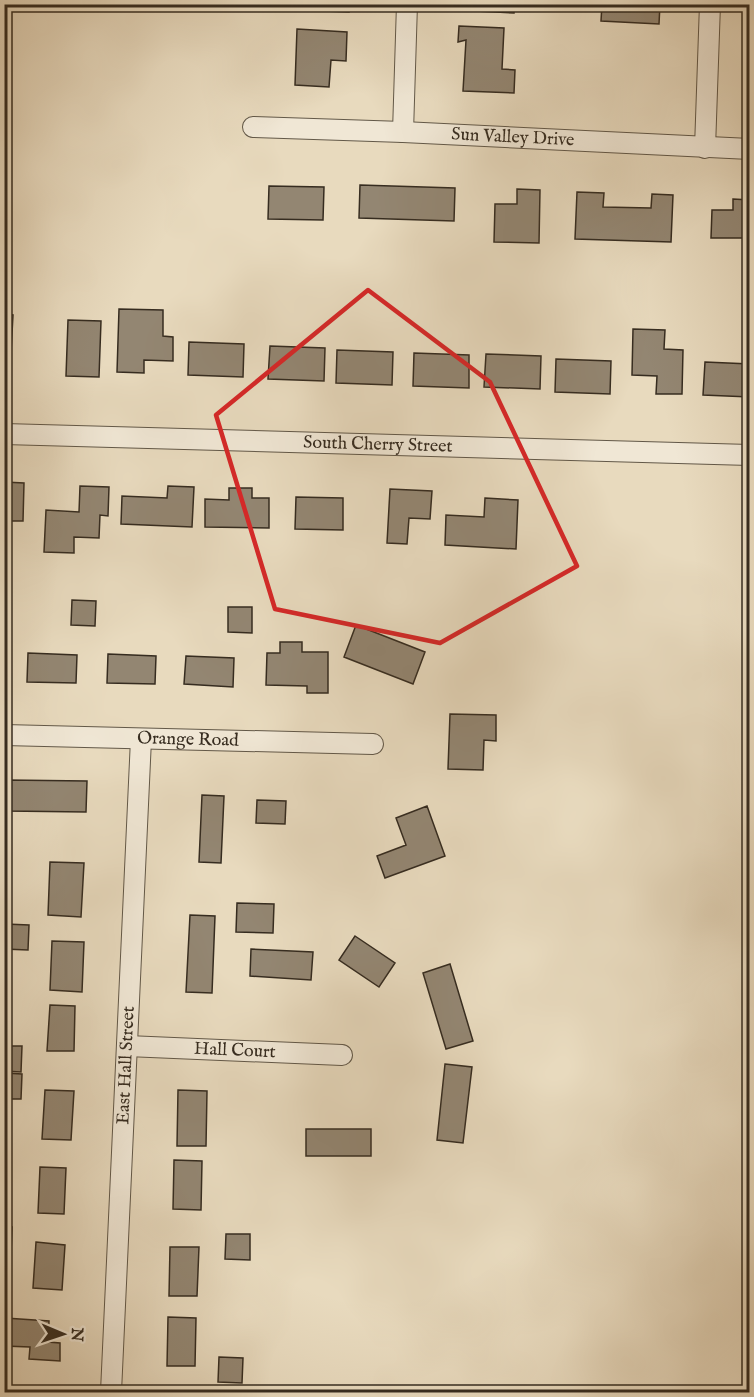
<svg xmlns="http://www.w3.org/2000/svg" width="754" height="1397" font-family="'IM FELL English',serif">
<rect width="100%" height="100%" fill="#e8dabe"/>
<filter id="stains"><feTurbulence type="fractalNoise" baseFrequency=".00333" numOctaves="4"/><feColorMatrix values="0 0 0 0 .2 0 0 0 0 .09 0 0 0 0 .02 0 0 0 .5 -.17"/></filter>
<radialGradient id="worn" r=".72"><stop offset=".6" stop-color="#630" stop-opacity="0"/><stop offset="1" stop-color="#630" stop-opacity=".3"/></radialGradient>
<path fill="#938672" stroke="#362c20" stroke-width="1.5" d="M297 4H349V12L297 10Z
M477 4H514V13L476 11Z
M602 4H660L659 24 601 21Z
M459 26 504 28 502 69 515 70 514 93 463 91 466 40 458 42Z
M297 29 347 32 346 61 331 60 329 87 295 85Z
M360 185 455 188 454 221 359 218Z
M269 186 324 187 323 220 268 219Z
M517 189 540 190 539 243 494 242 495 204H517Z
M577 192 604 193 603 207 651 208 652 194 673 195 671 242 575 239Z
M733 199 750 200V238H711L712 210H733Z
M119 309 163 310V336L173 337V361L144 360V373L117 372Z
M4 314 13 315 10 370H4Z
M68 320 101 321 99 377 66 376Z
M633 329 665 330 664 349 683 350 682 394H656L657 376 632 375Z
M189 342 244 344 243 377 188 375Z
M270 346 325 348 324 381 268 379Z
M337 350 393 352 392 385 336 383Z
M414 353 469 355V388L413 386Z
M486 354 541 356 540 389 484 387Z
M556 359 611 361 610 394 555 392Z
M705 362 750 364V397L703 395Z
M4 482 24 483 23 521H5L4 524Z
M80 486 109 487 108 516 100 515 99 538 74 537V553L44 552 46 510 79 512Z
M168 486 194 487 192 527 121 524 122 496 167 498Z
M229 488H252V498H269V528L205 527V499L229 500Z
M390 489 432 491 430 519 409 518 407 544 387 543Z
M296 497 343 498V530L295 529Z
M485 498 518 500 516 549 445 545 446 515 484 517Z
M72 600 96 601 95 626 71 625Z
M228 607H252V633L228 632Z
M356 625 425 652 413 684 344 657Z
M280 642H302V652H328V693H307V686L266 685 267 653H280Z
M28 653 77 655 76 683 27 682Z
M108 654 156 656 155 684 107 683Z
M186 656 234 658 233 687 184 684Z
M450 714 496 715V741L484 740 483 770 448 769Z
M6 780 87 781 86 812 6 811Z
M202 795 224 796 221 863 199 862Z
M257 800 286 801 285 824 256 823Z
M427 806 445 856 385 878 377 856 406 845 396 818Z
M50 862 84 863 81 917 48 915Z
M237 903 274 904 273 933 236 932Z
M190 915 215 916 212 993 186 992Z
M5 924 29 925 28 950 4 949Z
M355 936 395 963 379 987 339 960Z
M52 941 84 942 82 992 50 990Z
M251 949 313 952 311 980 250 976Z
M450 964 473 1041 446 1049 423 973Z
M50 1005 75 1006 74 1051H47Z
M4 1046H22L21 1072 4 1071Z
M445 1064 472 1067 463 1143 437 1140Z
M4 1073 22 1074 21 1099H4Z
M45 1090 74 1091 71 1140 42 1139Z
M178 1090 207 1091 206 1146H177Z
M306 1129H371V1156H306Z
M174 1160 202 1161 201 1210 173 1209Z
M40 1167 66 1168 64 1214 38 1213Z
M4 1227H12L11 1253H4Z
M226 1234H250V1260L225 1259Z
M36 1242 65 1245 62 1290 33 1288Z
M170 1247H199L197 1296H169Z
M168 1317 196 1318 195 1366H167Z
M5 1318 49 1321 48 1342 60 1343V1361L29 1359 30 1347 4 1346Z
M219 1357 243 1358 242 1383 218 1382Z"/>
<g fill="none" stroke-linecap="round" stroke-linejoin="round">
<g stroke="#625848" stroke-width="22">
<g id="street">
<path id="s1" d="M253 127 403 132 750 149"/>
<path d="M403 132 407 4"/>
<path d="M705 148 710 4"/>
<path id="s2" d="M4 434 750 455"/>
<path id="s3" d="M4 735 373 744"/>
<path id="s4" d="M127 1046 342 1055"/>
<path id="s5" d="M111 1392 141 739"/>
</g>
</g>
<use href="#street" stroke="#f0e7d5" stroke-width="20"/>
</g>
<path fill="none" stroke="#d62828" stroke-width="4.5" stroke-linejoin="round" d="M368 290 490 382 577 566 440 643 275 609 216 415Z"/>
<g text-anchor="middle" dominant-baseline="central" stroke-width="4.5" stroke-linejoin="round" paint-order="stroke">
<g font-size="18" fill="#362c20" stroke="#f0e7d5">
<text stroke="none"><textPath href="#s1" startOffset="260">Sun Valley Drive</textPath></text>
<text stroke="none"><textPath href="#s2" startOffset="374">South Cherry Street</textPath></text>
<text stroke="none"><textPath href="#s3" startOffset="184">Orange Road</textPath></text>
<text stroke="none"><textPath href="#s4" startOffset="108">Hall Court</textPath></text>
<text stroke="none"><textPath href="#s5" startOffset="327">East Hall Street</textPath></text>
</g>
</g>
<rect width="754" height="1397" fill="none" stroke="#e8dabe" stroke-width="24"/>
<rect x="6" y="6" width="742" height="1385" fill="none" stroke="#362c20" stroke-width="3"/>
<rect x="12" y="12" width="730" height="1373" fill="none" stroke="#362c20" stroke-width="1.5"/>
<g transform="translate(63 1334) rotate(92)" stroke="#f0e7d5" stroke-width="4.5" paint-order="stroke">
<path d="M0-4.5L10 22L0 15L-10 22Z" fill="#362c20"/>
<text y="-9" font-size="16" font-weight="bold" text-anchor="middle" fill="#362c20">N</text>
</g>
<rect width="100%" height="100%" filter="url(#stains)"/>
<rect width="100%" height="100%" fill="url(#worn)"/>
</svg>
